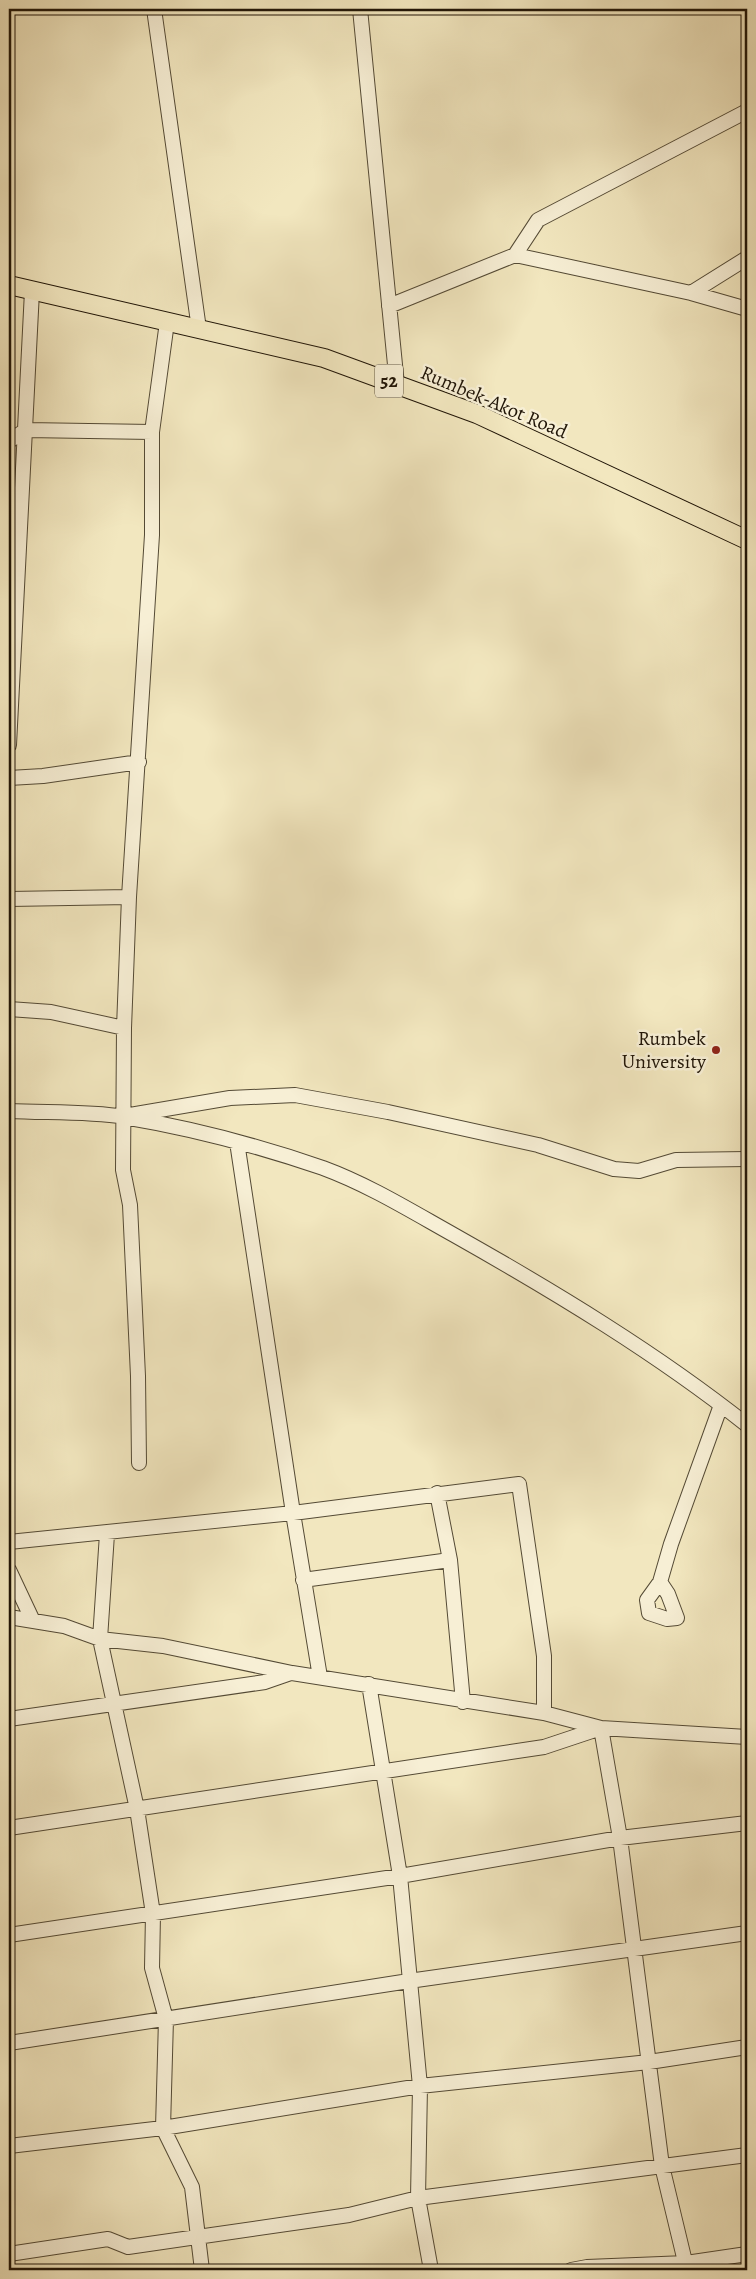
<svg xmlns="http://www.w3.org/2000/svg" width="756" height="2279" font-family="Alegreya,serif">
<rect width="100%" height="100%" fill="#f2e7bf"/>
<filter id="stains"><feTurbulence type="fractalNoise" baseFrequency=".004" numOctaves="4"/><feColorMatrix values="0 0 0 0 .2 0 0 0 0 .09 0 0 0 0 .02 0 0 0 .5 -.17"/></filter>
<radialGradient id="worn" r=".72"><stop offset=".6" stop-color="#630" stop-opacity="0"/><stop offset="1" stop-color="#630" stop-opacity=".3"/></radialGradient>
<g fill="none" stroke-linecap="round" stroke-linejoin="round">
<g stroke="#544a35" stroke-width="16">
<path id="minor" d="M154 9 199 329
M360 9 397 385
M515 255 538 220 747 111
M691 293 747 258
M389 306 515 255 691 293 747 309
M9 441 26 430 152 432
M9 745 32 291
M9 778 43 776 139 762
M9 899 129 897
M9 1009 51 1012 124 1028
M9 1111C46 1113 88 1111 124 1117 190 1128 259 1146 323 1168 369 1185 411 1211 454 1235 555 1292 656 1353 747 1425
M130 1115 230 1098 295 1095 388 1112 538 1145 614 1169 639 1171 676 1160 747 1159
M237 1142 293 1513 320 1677
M139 1463 138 1376 130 1205 123 1170 124 1028 129 897 152 535V432L167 322
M437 1493 450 1560 463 1702
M107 1534 100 1639 137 1809 153 1914 152 1968 166 2019 163 2128 192 2187 202 2270
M9 1542 293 1513 519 1484 544 1656V1713
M9 1570 33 1621
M303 1580 450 1560
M660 1582 647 1600 649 1613 667 1619 677 1618 668 1594 660 1582 671 1544 721 1405
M9 1617 64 1626 100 1639 163 1646 292 1673 544 1713 601 1728 747 1737
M369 1684 400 1876 420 2086 418 2198 431 2270
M9 1719 265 1682 291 1673
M9 1828 544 1747 601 1728 620 1838 662 2166 687 2270
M9 1935 400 1876 620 1838 747 1823
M9 2043 409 1981 747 1933
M9 2146 163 2128 420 2086 649 2062 747 2047
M9 2254 108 2239 128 2247 349 2215 418 2198 747 2155
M571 2270 587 2267 686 2263 747 2254"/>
</g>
<g stroke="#201507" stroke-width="20">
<path id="major" d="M9 285 324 358 477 414 747 540"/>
</g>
<use href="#minor" stroke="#f7efd5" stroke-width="14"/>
<use href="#major" stroke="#f2e7bf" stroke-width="18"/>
</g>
<circle fill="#8f2418" stroke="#f7efd5" stroke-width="2" cx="716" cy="1050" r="5"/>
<g text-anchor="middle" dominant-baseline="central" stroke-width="5" stroke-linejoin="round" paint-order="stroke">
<rect fill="#f7efd5" stroke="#605645" stroke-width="1" x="375" y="364.5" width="28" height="33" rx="4"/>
<g font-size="19" font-weight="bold" fill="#201507">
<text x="389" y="381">52</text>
</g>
<g font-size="20" fill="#201507" stroke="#f7efd5">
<text transform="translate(494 402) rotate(23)">Rumbek-Akot Road</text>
</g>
<g font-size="20" fill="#201507" stroke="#f7efd5" text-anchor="end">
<text x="706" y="1038">Rumbek<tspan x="706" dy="23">University</tspan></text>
</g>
</g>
<rect width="756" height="2279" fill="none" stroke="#f2e7bf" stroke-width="30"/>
<rect x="10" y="10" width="736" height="2259" fill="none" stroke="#201507" stroke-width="2.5"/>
<rect x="15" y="15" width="726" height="2249" fill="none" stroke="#201507"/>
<rect width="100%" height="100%" filter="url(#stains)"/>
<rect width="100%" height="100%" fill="url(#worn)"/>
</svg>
